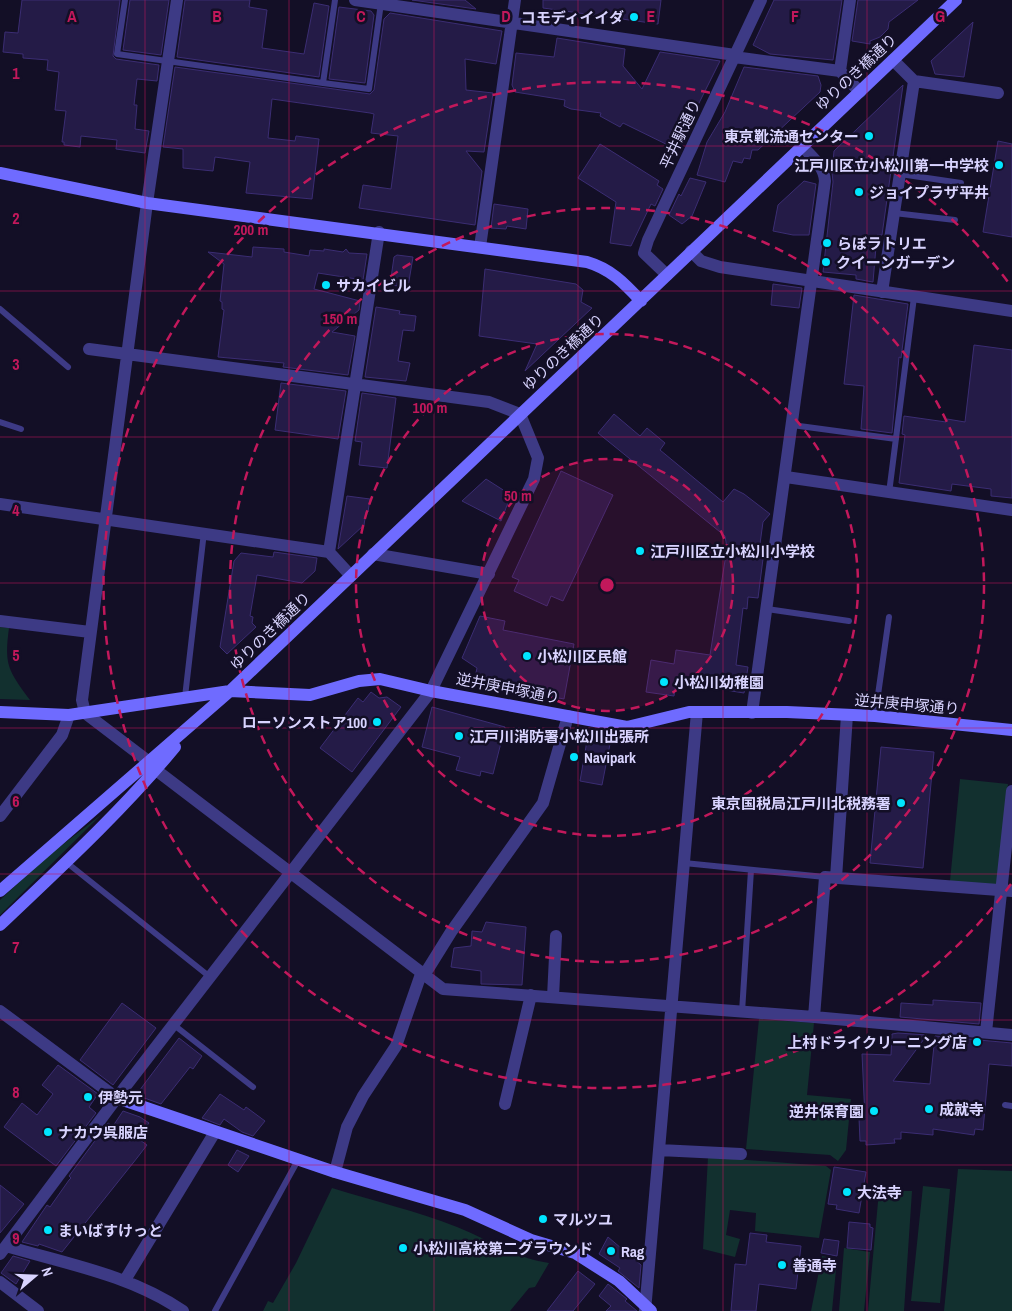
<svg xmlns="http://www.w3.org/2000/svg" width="1012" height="1311" font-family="'Archivo Narrow','Noto Sans JP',sans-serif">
<rect width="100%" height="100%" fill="#130f26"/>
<path fill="#12302f" d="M0 627 9 628C4 665 8 670 30 700L0 699Z
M960 779 1008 784 998 886 950 881Z
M102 814 0 915V900L43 860Z
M759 1019 814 1023 807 1095 851 1099 846 1150 838 1161 830 1155 746 1149Z
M708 1157 826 1166 831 1170 819 1238 755 1231 756 1213 730 1210 726 1235 740 1239 735 1257 703 1249Z
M958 1169 1012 1171V1311H944Z
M923 1186 950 1189 940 1303 911 1301Z
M332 1188C373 1201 417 1211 457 1227 488 1239 516 1259 549 1263L535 1287 529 1288 510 1311H263L268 1301 273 1303 296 1263Z
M879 1191H912L904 1311H868Z
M844 1248 870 1252 864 1311H839Z
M822 1256 837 1259 832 1311H811Z"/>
<path fill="#241b47" stroke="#3b2d73" d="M22 0H120L113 56 116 59 159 65 157 81 137 79 134 105H137L135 129 149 131 145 153 116 149 117 140 81 136 80 147 64 145V142H62L66 111 55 110 59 72 47 70 48 60 23 58V54L3 52 5 32 18 33Z
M130 0H169L161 55 123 50Z
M185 0H250L249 7 267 10 262 48 304 54 314 3 329 6 319 77 177 57Z
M412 0H465L476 9Z
M543 0H661L658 24 543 8Z
M774 0H842L833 60 770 54 753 45Z
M858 0H918L889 22 888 29 880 37 870 41V44L852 41Z
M339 7 371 11 374 15 365 83 329 79Z
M390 13 502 31 496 64 465 59 466 90 493 93 484 152 466 151 482 171 475 225 359 208 363 185 391 189 398 136 371 133 374 114 370 113 272 99 268 138 295 141 296 136 319 139 312 199 246 193 250 162 215 157 213 171 183 168V149L163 147 175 67 370 94 374 90 384 19Z
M973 22 964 77 935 74 931 61Z
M557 38 625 49 623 66 642 89 660 52 720 61 676 149 623 123 620 127 600 116 601 113 571 109 564 106 565 100 515 92 512 85 516 53 554 57Z
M744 67 818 76 821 85 820 92 758 150H752L750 159 744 158 742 163 733 161 725 182 697 175 707 142 725 112Z
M903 85 882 235H877L873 282 856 279V275L823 272 833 182 832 172 834 151Z
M998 141 1012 144V237L983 232Z
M600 144 659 181 657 185 663 189 655 206 651 204 631 246 610 243 616 202 578 178Z
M690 178 706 182 692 216 682 224 669 215 679 194 681 196Z
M804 181 816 184 809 235H793L773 231 778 205Z
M494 204 528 209 526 229 507 226 506 229 491 228Z
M253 247 284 249V252L309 256 310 250 324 251V249L343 252 346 249 349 253 367 254 363 280 318 273 314 289 360 301 359 310 332 332 355 336 348 375 283 367 284 363 218 357 224 310 222 309V302L220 301 224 264 208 252 252 257Z
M397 255 413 257 408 287 390 285 394 257Z
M485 269 576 284 583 290 581 302 592 308 525 371 537 344 479 336Z
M773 284 802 288 799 308 771 305Z
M854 295 908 304 901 358 899 357 892 433 861 429 864 386 844 384Z
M376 307 400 311 399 314 416 316 414 331 403 330 398 361 410 363 406 381 365 377Z
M974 345 1012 350V498L991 496V489L952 484 951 491 899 483 905 435 902 434 904 416 946 422 947 419 965 422Z
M281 383 346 391 338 439 275 430Z
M362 393 396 398 387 468 359 465 362 442 355 441Z
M614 414 640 436 647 428 665 443 660 450 723 502 734 489 744 494 770 514 763 522 759 551H764L758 598 748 597 747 609 743 608 736 665 748 667 744 693 676 682 674 696 646 692 651 660 674 664 676 650 710 655 727 548 725 536 598 433Z
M561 471 613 495 563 601 551 596 547 606 514 591 519 580 512 577Z
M486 479 511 495 501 521 462 501Z
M347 496 370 499 368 512H366L364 525 338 549Z
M274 552 317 558 315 571 302 583 257 575 250 616 253 617 252 623 256 627 227 654 220 647 234 561 241 553 273 557Z
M480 616 505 621 503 630 574 644 564 699 474 682 477 668 462 658Z
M371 692 379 698 387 697 401 707 352 772 320 748 358 698 363 702Z
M432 707 505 727 493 774 481 771 480 776 456 770 460 757 422 747Z
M588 735 611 739 602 785 580 781Z
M881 747 934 752 923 868 870 863Z
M486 922 526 927 522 985 481 984V971L451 967 454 948 471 946 472 931 482 932Z
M933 1000 981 1003 979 1024 900 1017 901 1003 933 1005Z
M122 1003 156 1028 113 1085 80 1060Z
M898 1033 927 1035 893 1081 930 1084 935 1036 1012 1043V1066L989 1064 983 1130 975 1129 974 1135 933 1129V1135L901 1132V1139H894L895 1143 866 1145V1141H860L859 1118H865L862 1054 891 1055 892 1034Z
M179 1038 202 1056 193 1069 190 1067 161 1104 136 1095Z
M58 1065 98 1094 89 1107 96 1113 56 1166 4 1127 22 1103 37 1115 53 1094 42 1085Z
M220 1094 244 1110 246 1107 265 1121 253 1136 242 1132 224 1119 220 1125 202 1118Z
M123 1111 140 1117 149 1123 137 1138 147 1145 137 1158 62 1252 39 1244 38 1246 22 1242 47 1205 50 1207 69 1180 71 1178 69 1176 108 1123 113 1126Z
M237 1150 249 1156 238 1172 228 1165Z
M834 1167 866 1172 859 1213 836 1209 837 1205 828 1204Z
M0 1185 24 1204 0 1233Z
M849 1222 870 1224V1227L873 1228 871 1250 847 1248Z
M750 1233 767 1235 766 1242 801 1246 796 1289 759 1284 756 1311H731L735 1264 746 1265Z
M608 1237 641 1265 639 1288 618 1271 620 1268 599 1254Z
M824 1239 839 1241 837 1256 821 1253Z
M13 1256 30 1261 16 1284 1 1273Z
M578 1271 595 1284 573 1311H547Z
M608 1284 627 1299 625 1301 637 1311H606L611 1306 599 1296Z"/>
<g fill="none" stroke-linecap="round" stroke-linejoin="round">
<path stroke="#3d3a85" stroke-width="6" d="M125 0 117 54 323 83
M335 0 323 83 369 89 381 3
M900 174 961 183
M894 213 955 220
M0 309 68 367
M0 422 21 429
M792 425 896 439
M889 493 914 297
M767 609 849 621
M185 697 204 532
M875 716 889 617
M66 862 210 977
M684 863 825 877
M742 1012 751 870
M174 1025 253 1087
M1005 1105 1012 1106
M215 1311 298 1160"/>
<path stroke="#3d3a85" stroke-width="12" d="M355 0 735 55
M734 57 840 71 860 92
M840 71 850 0
M914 81 998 93
M480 247 515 0
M691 251 701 261 720 267 1012 311
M667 275 644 253 648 240 761 0
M882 292 914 81 893 60
M786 477 1012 510
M0 504 329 552 351 576
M329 552 379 232
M373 554 489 574
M0 621 90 632
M752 713 825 181C824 166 812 157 802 146
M148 761 85 713 82 700 147 203 177 0
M156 770 443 989 814 1017 1012 1035
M0 816 62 735 69 715
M836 878 847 715
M553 997 556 936
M0 1011 117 1098
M814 1017 825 877 1012 891
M986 1032 1012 791
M505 1104 531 995
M659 1150 741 1154
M335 1172 347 1127 363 1096 396 1046 420 977 428 969 451 932 543 803 568 716
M6 1246C67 1264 130 1275 183 1311
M0 1254 125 1087 431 691 534 479 538 458 520 414 489 402 89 349
M125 1280 215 1132
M0 1282 38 1311
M645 1311 697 712"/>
<path stroke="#6f6bff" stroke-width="12" d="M0 173 147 203 587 262C611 269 624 283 641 301
M0 712 69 715 230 691 310 695 359 681 380 679 431 691 627 727 689 712H787L875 716 1012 730
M0 891 230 691 956 0
M0 925C60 868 122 811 175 747
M117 1098 335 1172 465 1210 531 1240 575 1253 619 1281 651 1311"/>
</g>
<path fill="none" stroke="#c2185b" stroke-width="1" stroke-opacity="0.55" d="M145 0V1311M289 0V1311M434 0V1311M578 0V1311M723 0V1311M867 0V1311M0 146H1012M0 291H1012M0 437H1012M0 583H1012M0 728H1012M0 874H1012M0 1020H1012M0 1165H1012"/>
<circle cx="607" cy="585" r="126" fill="#c2185b" fill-opacity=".12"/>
<g fill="none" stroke="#c2185b" stroke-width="2.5" stroke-dasharray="9 6">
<circle cx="607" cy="585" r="126"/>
<circle cx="607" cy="585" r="251"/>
<circle cx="607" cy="585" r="377"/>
<path d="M1011 884A503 503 0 1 1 1011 286"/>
</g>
<g fill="#00e5ff" stroke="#130f26" stroke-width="2">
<circle cx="634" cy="17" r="5"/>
<circle cx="869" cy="136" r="5"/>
<circle cx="999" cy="165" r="5"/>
<circle cx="859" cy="192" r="5"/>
<circle cx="827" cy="243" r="5"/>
<circle cx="826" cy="262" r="5"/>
<circle cx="326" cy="285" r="5"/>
<circle cx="640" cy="551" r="5"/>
<circle cx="527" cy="656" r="5"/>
<circle cx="664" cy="682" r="5"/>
<circle cx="377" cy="722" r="5"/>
<circle cx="459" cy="736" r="5"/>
<circle cx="574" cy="757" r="5"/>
<circle cx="901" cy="803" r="5"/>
<circle cx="977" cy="1042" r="5"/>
<circle cx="88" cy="1097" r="5"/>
<circle cx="929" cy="1109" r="5"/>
<circle cx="874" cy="1111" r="5"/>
<circle cx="48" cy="1132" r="5"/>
<circle cx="847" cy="1192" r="5"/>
<circle cx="543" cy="1219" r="5"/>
<circle cx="48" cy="1230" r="5"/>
<circle cx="403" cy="1248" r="5"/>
<circle cx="611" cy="1251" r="5"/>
<circle cx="782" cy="1265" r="5"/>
</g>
<g text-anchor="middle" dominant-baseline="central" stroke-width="5" stroke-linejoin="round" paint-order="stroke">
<g font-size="15" font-weight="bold" fill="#d9d4ff" stroke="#130f26" text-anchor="start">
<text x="624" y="17" text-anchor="end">コモディイイダ</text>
<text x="859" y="136" text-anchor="end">東京靴流通センター</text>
<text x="989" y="165" text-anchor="end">江戸川区立小松川第一中学校</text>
<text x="869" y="192">ジョイプラザ平井</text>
<text x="837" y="243">らぼラトリエ</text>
<text x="836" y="262">クイーンガーデン</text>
<text x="336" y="285">サカイビル</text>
<text x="650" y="551">江戸川区立小松川小学校</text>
<text x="537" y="656">小松川区民館</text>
<text x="674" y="682">小松川幼稚園</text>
<text x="367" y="722" text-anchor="end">ローソンストア100</text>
<text x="469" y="736">江戸川消防署小松川出張所</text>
<text x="584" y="757">Navipark</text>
<text x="891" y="803" text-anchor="end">東京国税局江戸川北税務署</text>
<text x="967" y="1042" text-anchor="end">上村ドライクリーニング店</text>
<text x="98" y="1097">伊勢元</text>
<text x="939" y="1109">成就寺</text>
<text x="864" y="1111" text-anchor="end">逆井保育園</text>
<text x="58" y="1132">ナカウ呉服店</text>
<text x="857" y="1192">大法寺</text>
<text x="553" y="1219">マルツユ</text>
<text x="58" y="1230">まいばすけっと</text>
<text x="413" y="1248">小松川高校第二グラウンド</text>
<text x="621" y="1251">Rag</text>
<text x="792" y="1265">善通寺</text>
</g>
<g font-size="15" fill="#d9d4ff" stroke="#130f26">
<text transform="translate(856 72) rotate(-43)">ゆりのき橋通り</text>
<text transform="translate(680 134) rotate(-65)">平井駅通り</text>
<text transform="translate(563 352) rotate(-43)">ゆりのき橋通り</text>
<text transform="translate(270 631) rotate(-44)">ゆりのき橋通り</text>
<text transform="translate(508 688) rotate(11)">逆井庚申塚通り</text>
<text transform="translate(907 704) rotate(5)">逆井庚申塚通り</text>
</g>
</g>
<g font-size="16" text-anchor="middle" font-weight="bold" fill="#c2185b" stroke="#130f26" stroke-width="5" stroke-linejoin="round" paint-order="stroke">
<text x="72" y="22">A</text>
<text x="217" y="22">B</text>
<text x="361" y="22">C</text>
<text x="506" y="22">D</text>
<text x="651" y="22">E</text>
<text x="795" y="22">F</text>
<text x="940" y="22">G</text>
<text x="16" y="79">1</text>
<text x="16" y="224">2</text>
<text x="16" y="370">3</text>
<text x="16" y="516">4</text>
<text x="16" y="661">5</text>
<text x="16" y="807">6</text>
<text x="16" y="953">7</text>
<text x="16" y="1098">8</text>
<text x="16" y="1244">9</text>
</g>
<circle cx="607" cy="585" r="8" fill="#c2185b" stroke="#130f26" stroke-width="2.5"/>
<g font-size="15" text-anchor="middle" font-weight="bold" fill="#c2185b" stroke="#130f26" stroke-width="5" stroke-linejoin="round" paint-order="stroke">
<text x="251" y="235">200 m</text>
<text x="340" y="324">150 m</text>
<text x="430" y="413">100 m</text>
<text x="518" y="501">50 m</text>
</g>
<g transform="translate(35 1276) rotate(71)" stroke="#130f26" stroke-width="4" paint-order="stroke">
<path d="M0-4L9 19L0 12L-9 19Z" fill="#d9d4ff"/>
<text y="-8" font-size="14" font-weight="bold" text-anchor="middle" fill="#d9d4ff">N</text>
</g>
</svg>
